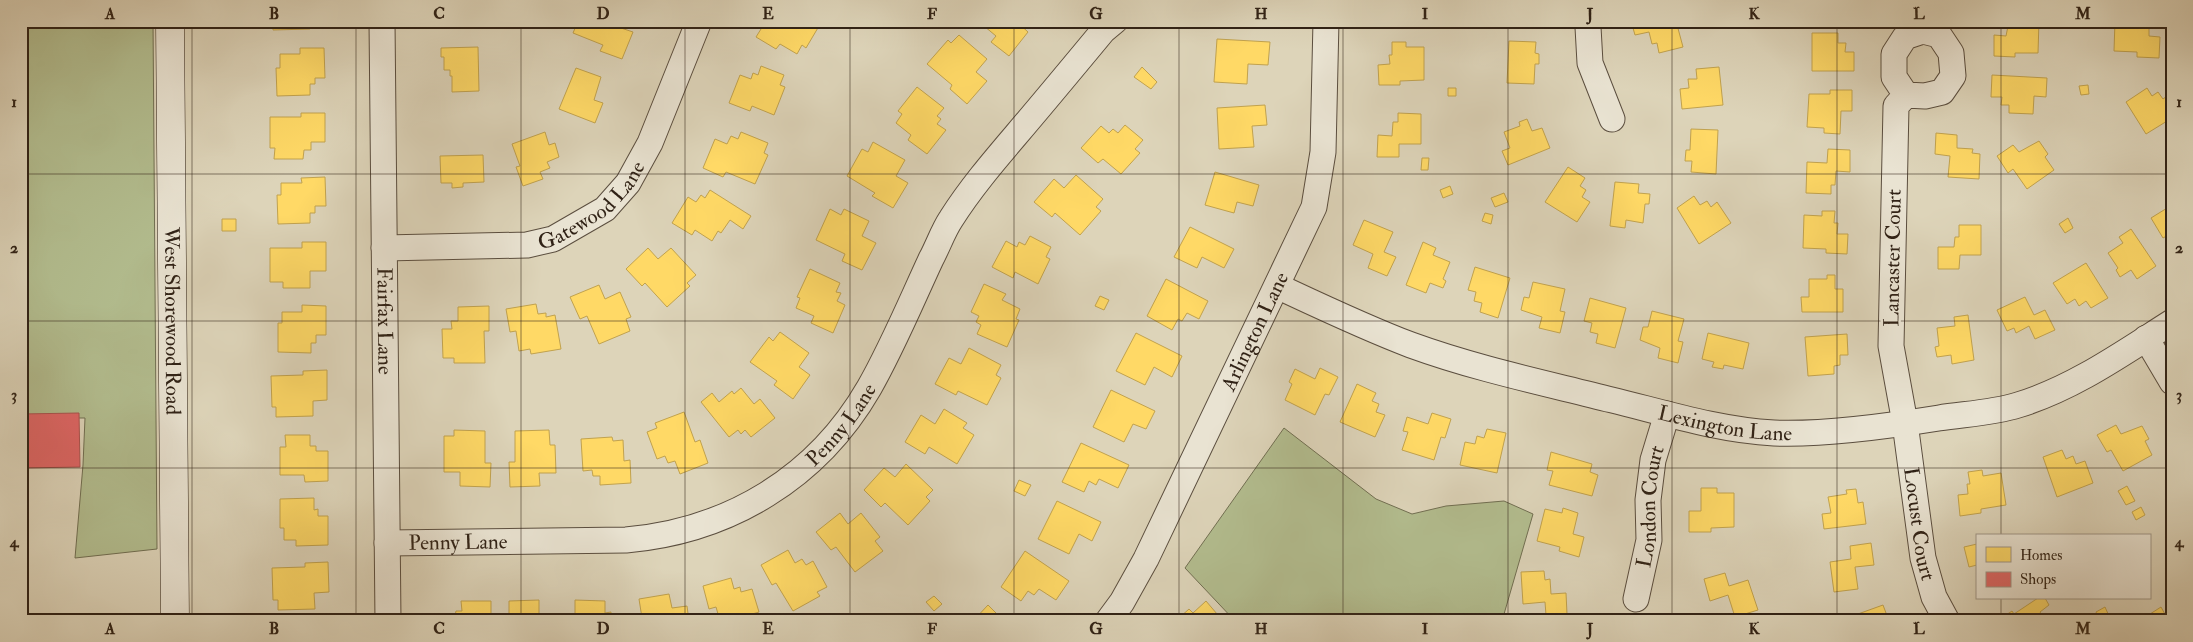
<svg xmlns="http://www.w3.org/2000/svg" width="2193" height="642" font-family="'IM FELL Double Pica',serif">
<rect width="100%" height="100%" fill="#ddd4b9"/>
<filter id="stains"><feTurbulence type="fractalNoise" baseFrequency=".004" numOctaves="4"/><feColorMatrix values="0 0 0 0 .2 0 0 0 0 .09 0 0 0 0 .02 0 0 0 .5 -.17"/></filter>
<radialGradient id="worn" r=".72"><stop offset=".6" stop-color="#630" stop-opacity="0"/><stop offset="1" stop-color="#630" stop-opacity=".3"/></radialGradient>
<path fill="#b2bc8e" stroke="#716f52" d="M21 21H153L157 549 75 558 83 465 85 418H21Z
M1284 428 1376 499 1412 514 1446 506 1504 501 1533 514 1502 621H1235L1185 568Z"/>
<path fill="#ffd966" stroke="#c1a24e" d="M273 21H310V29L273 30Z
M578 21H624L621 28 633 32 622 59 600 51 603 45 573 33Z
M766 21H822L806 48 802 45 797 54 780 44 776 49 756 37Z
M978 21H1016L1028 32 1009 56 991 42 996 36Z
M1631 21H1676L1683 47 1659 53 1657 43 1652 44 1649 32 1635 35Z
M2009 21H2039L2038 53H2015V57L1994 56V35L2006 36Z
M2115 21H2149V36L2160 37 2159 58 2137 57V52L2114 51Z
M1812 33H1838V43H1846L1845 52H1854V71H1812Z
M959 35 987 59 976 72 987 81 967 104 950 89 952 85 927 64 948 40 951 43Z
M1217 39 1270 42 1268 65 1248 64 1247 84 1214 82Z
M1509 41 1536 42 1535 53 1539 54V64H1535L1534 84 1507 83Z
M1392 42H1406V47H1424V80L1400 81V85H1379L1378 65 1390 64 1389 55H1392Z
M478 47 479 91 452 92V76H450V70H444V57H441V48Z
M300 48H324L325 78H315V84H310V95L277 96 276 68H280V54H300Z
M761 66 784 75 780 85 785 87 774 115 752 106 750 111 729 103 740 75 751 79 753 73 758 75Z
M1142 67 1157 82 1151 89 1134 77Z
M1719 67 1723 105 1682 109 1680 89 1689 88 1688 79H1697L1696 69Z
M576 68 601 77 594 100 603 103 595 123 559 109Z
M1992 75 2047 78 2046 97 2034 96 2033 114 2009 113V105H2001L2002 97H1991Z
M2088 85 2089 94 2081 95 2079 86Z
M917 87 944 108 937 116 941 119 937 124 946 130 927 154 908 140 911 135 896 123 902 114 898 111Z
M1448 88H1456V96H1448Z
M2147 88 2152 96 2158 92 2163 99 2170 94 2172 118 2146 134 2126 102Z
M1830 90H1852V111H1841L1840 134 1824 133V128L1807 127 1809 94H1830Z
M1265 105 1267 125 1252 126 1254 147 1219 149 1217 108Z
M301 113H325V142H311V150H304L303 159H274L275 148H270V117H301Z
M1398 113 1421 114V144H1399V157H1377L1378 135 1392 136 1393 122H1398Z
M1527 119 1532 131 1542 128 1550 148 1508 165 1502 151 1510 148 1504 132 1520 126 1519 122Z
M1125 125 1143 140 1135 149 1140 153 1121 174 1103 159 1098 163 1081 148 1101 126 1109 133 1113 129 1118 133Z
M1691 129 1718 130 1716 174 1691 172 1692 161H1685L1686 150H1690Z
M545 132 549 145 555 143 559 157 547 162 550 168 540 172 543 179 523 186 516 167 520 166 512 144Z
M741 132 768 143 764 153 768 155 755 184 726 172 723 177 703 168 715 139 727 144 731 136 738 139Z
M1936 133 1957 135V148L1973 149 1972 153 1980 154 1979 179 1948 177 1950 156 1935 154Z
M2039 141 2048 154 2045 157 2054 170 2027 189 2013 169 2008 173 1997 156 2013 145 2019 152Z
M873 142 905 160 896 176 908 183 893 208 872 196 875 193 847 176 862 149 868 152Z
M1828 149 1850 150V172L1836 171 1835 185H1831V194L1806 193 1807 162 1827 163Z
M483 155 484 182 463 183V187L452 188V183H441L440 156Z
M1422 158H1429L1428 170H1421Z
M1568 167 1585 178 1580 186 1586 190 1582 197 1590 202 1577 222 1545 202Z
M1215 172 1259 185 1253 206 1237 202 1234 213 1205 205Z
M1076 175 1103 199 1096 207 1101 211 1080 235 1055 213 1052 217 1034 202 1054 179 1064 188Z
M325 177 326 206H315V213H310V223L278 224 277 195H281V183H302L301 178Z
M1615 182 1639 184 1638 193 1650 194 1649 204H1645L1643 223 1626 220 1625 228 1610 226Z
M1450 186 1453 194 1443 198 1440 190Z
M710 190 751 216 743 229 730 220 721 233 718 231 712 241 695 230 692 235 672 223 688 197 696 202 701 195 705 198Z
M1504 193 1508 202 1495 207 1491 198Z
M1694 196 1700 205 1707 201 1711 207 1717 202 1731 223 1699 244 1677 208Z
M2172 205V233L2163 238 2151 218Z
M830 209 841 215 844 209 869 221 862 236 876 243 862 270 842 261 845 254 816 240Z
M1822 211H1835L1834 223H1838L1837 234H1848L1847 254 1826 253V249L1803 248 1804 215 1822 216Z
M1485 213 1493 215 1491 224 1482 221Z
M2068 218 2073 228 2065 233 2059 224Z
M222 219H236V231H222Z
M1364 220 1393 232 1384 252 1396 257 1387 276 1368 268 1373 254 1353 245Z
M1959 225H1981V255H1960L1959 269H1938V247H1954L1955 237H1959Z
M1190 227 1234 249 1224 268 1202 257 1197 268 1174 257Z
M2131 229 2156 266 2137 279 2131 270 2120 277 2116 270 2118 268 2108 253 2123 243 2119 237Z
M1030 236 1051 247 1046 257 1050 259 1038 284 1015 272 1013 278 992 267 1006 241 1017 247 1019 242 1025 245Z
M302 242H326V271H310V288H283V282H270V248H302Z
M1423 242 1436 248 1433 255 1450 262 1443 279 1446 281 1443 288 1430 283 1426 293 1406 285Z
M648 248 658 259 671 248 696 275 687 283 690 286 667 307 645 283 642 286 626 269Z
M2086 263 2108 298 2091 308 2086 301 2079 306 2075 299 2067 304 2053 283Z
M1475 267 1510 278 1498 318 1480 312 1482 303 1474 301 1476 292 1468 290Z
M810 269 840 283 836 292 841 293 837 301 845 305 833 333 811 323 814 316 796 308 800 298 797 297Z
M1827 275H1835V289H1843V312H1802L1801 297H1809V279H1827Z
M1166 279 1208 301 1199 319 1187 313 1182 321 1178 319 1172 330 1147 316Z
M1533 282 1565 289 1560 311 1565 312 1560 333 1539 328 1542 317 1521 310 1524 297 1529 298Z
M984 284 1006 294 1002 300 1020 309 1016 319 1019 320 1007 347 977 334 981 325 976 322 979 316 971 312Z
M599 285 605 299 620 292 631 317 626 319 630 331 599 344 587 316 580 319 570 297Z
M1100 296 1109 300 1104 310 1095 306Z
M2025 297 2034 315 2045 310 2055 330 2035 339 2029 326 2016 333 2014 328 2007 331 1997 310Z
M1590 298 1626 308 1615 348 1596 343 1598 334 1590 332 1592 323 1584 321Z
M536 304 538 314 546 313V317L555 315 561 349 531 354 530 349 519 351 516 331 510 332 506 309Z
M302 305 326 306V335H316V343H311V353L278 352V323H282V312H302Z
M489 306V331H484L485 363H454V358H443L442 329H452L451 321H458V307Z
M1652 311 1684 319 1678 341 1683 342 1678 363 1658 358 1660 348 1640 340 1643 327H1648Z
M1968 315 1974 360 1952 364 1951 355 1937 357 1935 347 1939 346 1937 328 1955 326 1954 317Z
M780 332 809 353 799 367 810 375 793 399 774 385 777 381 750 362 769 337 773 341Z
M1136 333 1182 356 1172 377 1154 367 1145 385 1116 371Z
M1708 333 1749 343 1743 369 1724 365 1723 369 1712 367 1714 362 1702 359Z
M1847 334 1848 355H1840V365L1834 366V374L1808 376 1805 337Z
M969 348 1001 365 996 375 1001 378 987 405 958 391 956 395 935 384 949 358 961 364Z
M1320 368 1338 377 1329 395 1325 394 1315 415 1285 400 1292 384 1289 382 1295 369 1315 379Z
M327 370V400L313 401V416L276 417V407H272L271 376 303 375V371Z
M1357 384 1376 393 1372 401 1379 404 1376 412 1385 415 1375 437 1340 422Z
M741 388 754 404 760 399 775 418 751 437 745 430 741 434 738 430 729 437 701 402 712 393 719 402 732 391 734 394Z
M1111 390 1155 411 1146 429 1133 424 1124 442 1093 427Z
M944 409 967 423 963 428 974 435 957 464 929 447 925 454 905 442 921 415 935 424Z
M684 412 695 442 700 440 708 463 680 474 675 461 668 463 665 456 657 459 647 432 657 428 655 423Z
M1432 413 1451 419 1445 438 1441 437 1434 460 1402 450 1408 432 1403 431 1407 417 1428 424Z
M2116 425 2121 434 2142 426 2149 439 2145 441 2152 455 2123 471 2111 450 2107 452 2097 435Z
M1487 429 1506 433 1497 473 1460 465 1465 442 1475 444 1477 436 1484 438Z
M454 430 485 431V463H491L490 487 460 486V472H444V436H454Z
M549 430 550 445H555L556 473H539L540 486 510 487 509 462H515V431Z
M285 435H310V446H316V451H328V481L305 482 304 475H280V447H286Z
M612 437 613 441 623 440 624 461 630 460 631 483 600 485V476H593L592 470 583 471 581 439Z
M1081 443 1129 465 1118 488 1099 479 1096 485 1089 481 1084 492 1062 482Z
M2062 450 2066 459 2073 456 2076 464 2085 461 2093 483 2057 497 2043 457Z
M1551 452 1592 464 1590 472 1598 475 1592 496 1549 485 1553 471 1547 470Z
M906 464 933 490 926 497 930 501 908 525 885 503 881 507 864 490 884 468 895 477Z
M1982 470 1983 476 2001 473 2006 505 1981 509V513L1960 516 1958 495 1968 494 1967 484H1970L1968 472Z
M1019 480 1031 485 1025 496 1014 491Z
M2127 486 2135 501 2126 505 2118 491Z
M1701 488H1717V493H1734V527L1711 528V532H1689V511H1701Z
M1856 489 1858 503 1863 502 1866 524 1824 529 1822 514 1831 513 1828 497 1847 494 1846 490Z
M314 498V510L318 509V516H328V545L296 546V540H284V528H280V499Z
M1057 501 1101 522 1092 541 1079 534 1069 554 1038 539Z
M2141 507 2145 515 2136 520 2132 512Z
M1563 508 1578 513 1573 534 1584 537 1579 557 1559 551 1560 547 1537 541 1545 509 1562 513Z
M840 513 848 524 861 513 880 537 875 541 883 551 855 572 836 547 831 550 816 532Z
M2172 527V541L2166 531Z
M1871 543 1874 565 1855 567 1858 589 1834 592 1830 562 1851 559 1850 546Z
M1977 544V565L1969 567 1964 547Z
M788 550 795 563 802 559 806 565 813 561 827 587 817 592 820 596 793 611 776 583 772 585 761 565Z
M1025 551 1069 581 1056 600 1039 589 1034 595 1028 591 1021 601 1001 587Z
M328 562 329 592 314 593 315 609 278 610V600H273L272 568 305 567V563Z
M1544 571 1545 580 1550 579 1551 594 1566 593 1567 614 1546 615 1545 602 1523 604 1521 572Z
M1725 573 1729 586 1748 580 1758 610 1735 617 1728 595 1710 601 1704 579Z
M731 578 734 589 740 587 741 592 752 589 759 612 749 615 751 621H720L716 607 709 609 703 586Z
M669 594 672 608 687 606 689 621H647L646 617 642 618 639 599Z
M934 596 942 604 934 611 926 602Z
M2038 598H2045L2049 605 2040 612 2046 621H1997L2012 611 2014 614Z
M539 600V615H555V621H509V601Z
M575 600 605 601V613L611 612V618H621V621H575Z
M461 601H491V621H444V616H455L456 611H462Z
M1206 601 1223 621H1182L1179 618 1189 609 1193 613Z
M988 605 1004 621H973Z
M1883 605 1889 621H1845L1844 619Z
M2105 607 2109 616 2099 620 2096 612Z
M2161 607 2166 616 2171 613 2172 621H2139Z"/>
<path fill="#e06666" stroke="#ab524e" d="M79 413 80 467 21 468V414Z"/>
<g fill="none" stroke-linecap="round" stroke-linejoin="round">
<g stroke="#5b4e3f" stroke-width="27">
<g id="minor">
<path id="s1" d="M382 21 388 621"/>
<path d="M1586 21 1588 27 1590 63 1612 119"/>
<path id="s2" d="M1906 95 1925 96 1942 92 1953 76 1951 53 1939 35 1923 31 1905 37 1894 54V77L1906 95 1896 106 1891 346 1905 423 1923 558 1934 597 1947 621"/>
<path id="s3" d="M384 248 527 245 553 239 605 209 628 183 650 143 699 21"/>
<path id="s4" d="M1277 286C1322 307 1366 328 1411 345 1477 369 1545 383 1612 400 1665 413 1719 430 1774 433 1824 435 1889 426 1939 418 1964 414 1993 413 2018 405 2074 388 2123 353 2172 322"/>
<path d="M2146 338 2172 382"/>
<path id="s5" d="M387 543 626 540C729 531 817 478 869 388 892 348 911 302 931 259 938 246 943 231 951 219 970 189 993 162 1016 135 1045 101 1074 66 1103 31L1115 21"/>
<path id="s6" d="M1636 599 1649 540 1648 500 1653 460 1667 414"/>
<path id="s7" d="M1108 621 1122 602 1146 559 1314 207 1323 152 1326 21"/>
</g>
</g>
<g stroke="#302216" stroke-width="29">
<g id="secondary">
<path id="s8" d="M170 21 175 621"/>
</g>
</g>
<use href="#minor" stroke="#e9e3d2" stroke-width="25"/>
<use href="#secondary" stroke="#e9e3d2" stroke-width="28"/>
</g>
<path fill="none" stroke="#302216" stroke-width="1" stroke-opacity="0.55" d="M192 21V621M356 21V621M521 21V621M685 21V621M850 21V621M1014 21V621M1179 21V621M1343 21V621M1508 21V621M1672 21V621M1837 21V621M2001 21V536M21 174H2172M21 321H2172M21 468H2172M2001 598V621"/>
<g text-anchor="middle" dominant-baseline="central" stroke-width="5" stroke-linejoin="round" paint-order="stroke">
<g font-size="21" fill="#302216" stroke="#e9e3d2">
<text stroke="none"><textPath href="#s3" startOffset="221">Gatewood Lane</textPath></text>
<text transform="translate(1893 258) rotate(-89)">Lancaster Court</text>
<text stroke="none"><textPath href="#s8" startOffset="300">West Shorewood Road</textPath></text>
<text stroke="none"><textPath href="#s1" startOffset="300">Fairfax Lane</textPath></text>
<text stroke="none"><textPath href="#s7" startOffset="325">Arlington Lane</textPath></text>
<text stroke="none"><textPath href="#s4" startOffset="471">Lexington Lane</textPath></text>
<text stroke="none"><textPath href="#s5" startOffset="491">Penny Lane</textPath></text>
<text stroke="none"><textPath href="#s6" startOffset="94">London Court</textPath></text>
<text stroke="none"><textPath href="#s2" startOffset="636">Locust Court</textPath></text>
<text stroke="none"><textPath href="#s5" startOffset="71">Penny Lane</textPath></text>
</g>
</g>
<rect width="2193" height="642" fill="none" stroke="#ddd4b9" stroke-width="55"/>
<rect x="1976" y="534" width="175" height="65" fill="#e9e3d2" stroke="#9f9687"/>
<rect x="1986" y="547" width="25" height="15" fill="#ffd966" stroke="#9f9687"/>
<text x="2020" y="560" font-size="15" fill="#302216">Homes</text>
<rect x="1986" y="572" width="25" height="15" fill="#e06666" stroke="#9f9687"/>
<text x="2020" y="584" font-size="15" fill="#302216">Shops</text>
<rect x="28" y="28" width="2138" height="586" fill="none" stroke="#302216" stroke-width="2"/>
<g font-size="16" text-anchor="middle" font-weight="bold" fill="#302216">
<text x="110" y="19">A</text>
<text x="274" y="19">B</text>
<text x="439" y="19">C</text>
<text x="603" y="19">D</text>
<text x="768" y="19">E</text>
<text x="932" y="19">F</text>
<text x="1096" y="19">G</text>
<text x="1261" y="19">H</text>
<text x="1425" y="19">I</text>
<text x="1590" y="19">J</text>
<text x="1754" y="19">K</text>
<text x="1919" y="19">L</text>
<text x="2083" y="19">M</text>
<text x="14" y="107">1</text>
<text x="2179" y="107">1</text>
<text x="14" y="253">2</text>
<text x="2179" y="253">2</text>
<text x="14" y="400">3</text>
<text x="2179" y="400">3</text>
<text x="14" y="547">4</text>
<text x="2179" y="547">4</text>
<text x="110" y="634">A</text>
<text x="274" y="634">B</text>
<text x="439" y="634">C</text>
<text x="603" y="634">D</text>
<text x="768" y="634">E</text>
<text x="932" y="634">F</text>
<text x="1096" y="634">G</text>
<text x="1261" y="634">H</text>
<text x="1425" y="634">I</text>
<text x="1590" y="634">J</text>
<text x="1754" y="634">K</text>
<text x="1919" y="634">L</text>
<text x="2083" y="634">M</text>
</g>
<rect width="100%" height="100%" filter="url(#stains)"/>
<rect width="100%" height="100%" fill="url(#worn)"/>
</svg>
